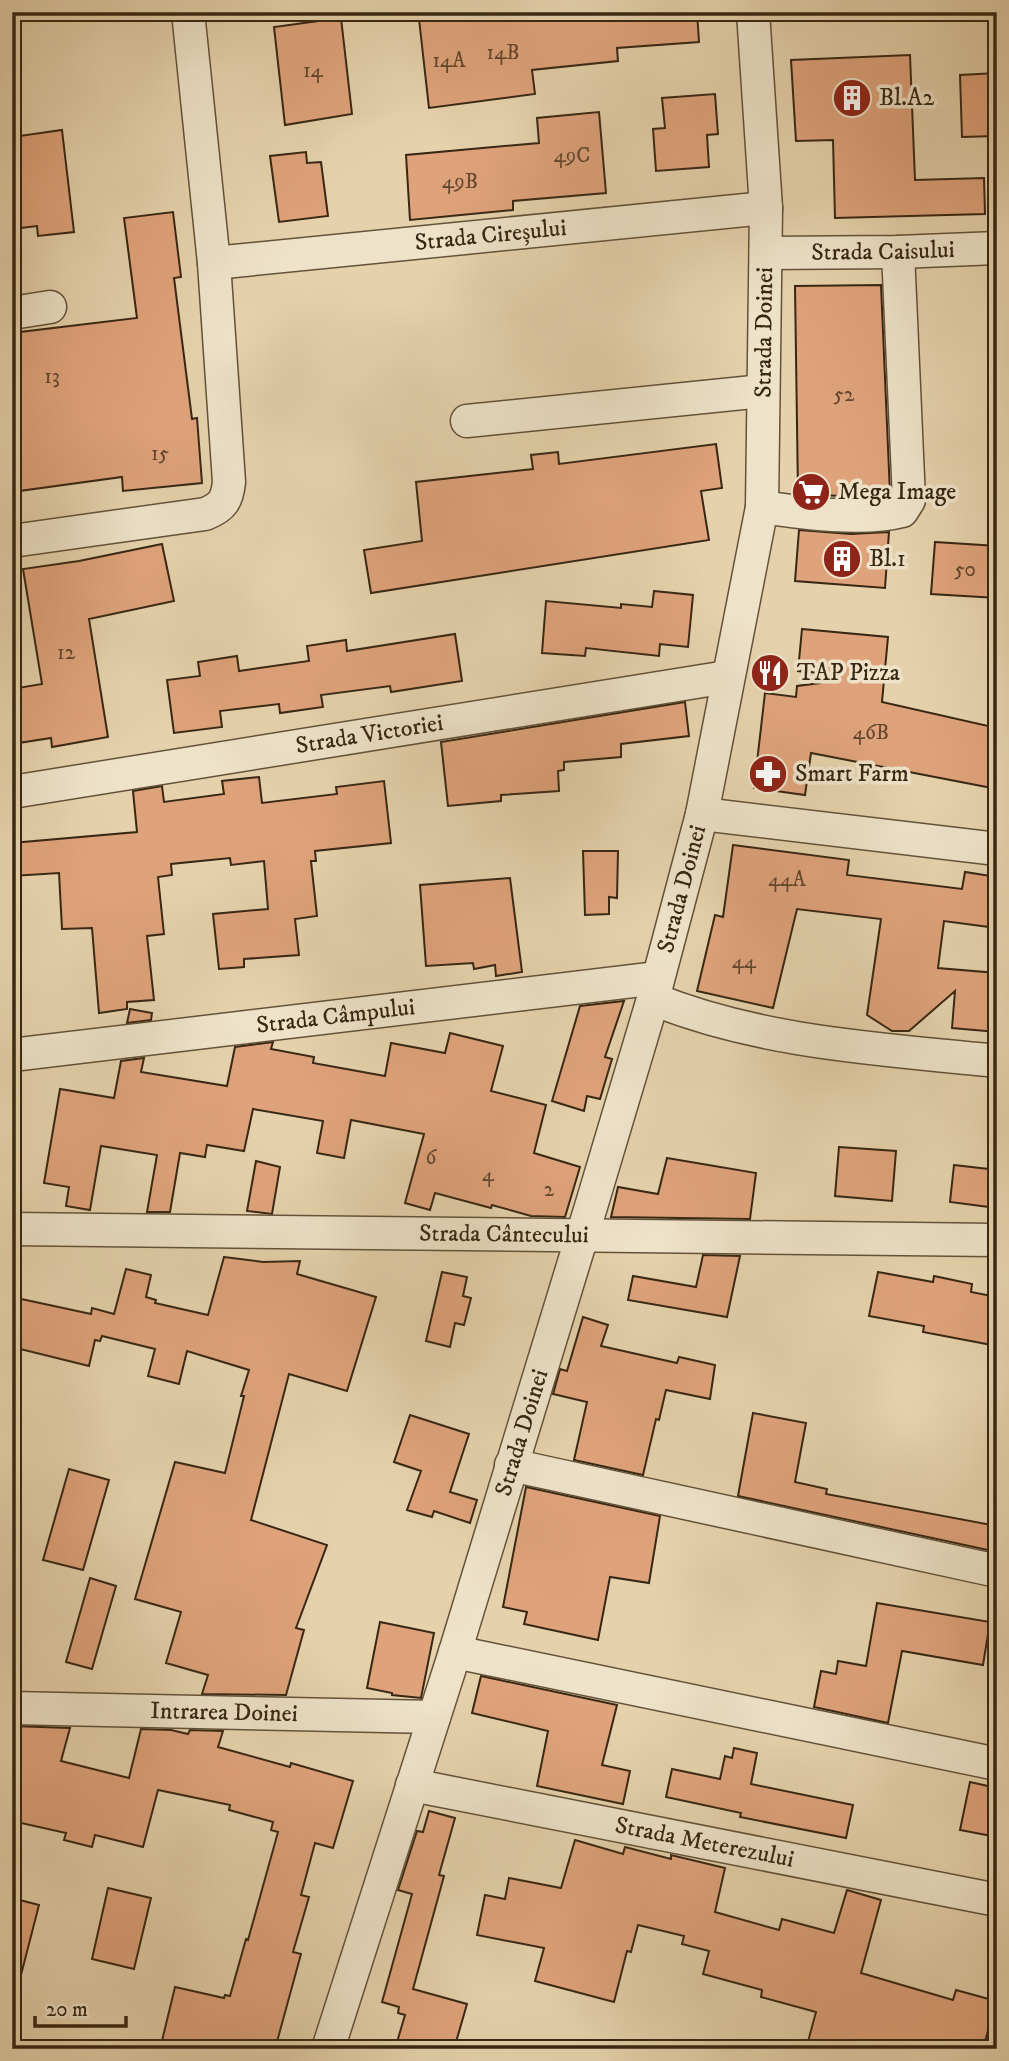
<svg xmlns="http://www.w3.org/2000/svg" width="1009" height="2061" font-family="'IM FELL DW Pica',serif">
<rect width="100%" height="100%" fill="#e5d2ac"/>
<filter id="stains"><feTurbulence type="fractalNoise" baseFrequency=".00286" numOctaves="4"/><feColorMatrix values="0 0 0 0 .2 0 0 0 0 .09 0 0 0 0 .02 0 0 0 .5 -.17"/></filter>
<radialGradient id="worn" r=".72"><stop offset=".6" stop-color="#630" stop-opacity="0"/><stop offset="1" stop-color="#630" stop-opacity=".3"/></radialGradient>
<path fill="#dfa37b" stroke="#382713" stroke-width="2" d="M478 12H697L699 42 617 48 618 61 532 70 535 94 429 108 419 19Z
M341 18 352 114 285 125 274 27Z
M910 55 915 180 984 178 985 214 835 218 833 140 796 141 791 60Z
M997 73V136L962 137 960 75Z
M715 94 718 134 707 135 709 167 656 171 653 129 665 128 662 98Z
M599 112 606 193 513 201V210L410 220 406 155 539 143 537 118Z
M62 130 74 232 38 236 37 226 12 229V137Z
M306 152 307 163 321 162 328 216 279 222 270 156Z
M173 212 181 277 174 278 192 419 197 418 202 483 123 491 122 477 19 491 12 421V333L137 318 124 218Z
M881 285 890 494 852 497 798 493 795 286Z
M716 444 722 488 701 491 709 540 371 593 364 550 422 541 416 482 533 469 531 455 558 452 559 464Z
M799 530 851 534 889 532 885 588 795 581Z
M935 542 997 546V598L931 594Z
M162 544 174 601 89 619 108 737 52 747 51 738 12 744V689L42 684 23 569 79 561Z
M654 591 693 595 688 647 660 644 659 656 586 648 585 656 542 653 546 601 621 608V604L652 607Z
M802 629 888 637 882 702 997 728V789L811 753 805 795 754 788 765 693 796 697 797 686 820 683V673L798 671Z
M455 634 462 681 391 692 390 686 321 695 323 707 280 713 279 704 220 711 222 727 174 733 167 680 200 676 198 662 237 656 239 671 309 661 307 646 346 640 347 651Z
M685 702 689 736 621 744V757L564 762V770L558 771 559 791 501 795V801L448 806 441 742Z
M259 777 262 803 337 794 336 787 384 781 391 843 315 851 316 861H311L317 916 295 919 299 955 244 959V967L219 969 213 914 268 909 264 861 231 865 230 858 171 864 172 875 158 877 164 934 147 936 154 1000 127 1002V1009L99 1013 92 928 62 929 59 873 12 876V843L137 832 133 791 162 786 164 802 224 794 222 781Z
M733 845 849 860 847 875 962 889 965 872 997 877V928L944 921 938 968 997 973V1032L952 1028 955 991 909 1031H892L867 1015 881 919 797 909 773 1008 697 991 715 915 723 917Z
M583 851H618L617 898 609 897V914L585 915Z
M510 878 522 972 496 976 495 965 474 969 473 963 426 966 420 885Z
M624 1001 605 1057 612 1059 600 1099 587 1096 584 1111 552 1101 580 1006Z
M130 1009 152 1013 151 1020 127 1023Z
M450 1033 503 1046 491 1091 546 1105 534 1153 580 1167 565 1217 531 1216 492 1205 491 1208 435 1193 430 1210 405 1203 424 1134 351 1120 344 1158 317 1153 323 1121 253 1109 244 1151 207 1145 205 1157 180 1153 170 1212H147L157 1155 101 1146 90 1210 66 1206 69 1187 44 1183 60 1089 114 1098 121 1061 144 1058 141 1072 227 1086 235 1047 273 1042 271 1049 314 1057 313 1063 385 1076 391 1043 445 1053Z
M839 1147 896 1151 892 1201 835 1196Z
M667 1158 756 1173 750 1219 611 1217 618 1187 658 1194Z
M256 1161 280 1167 272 1214 247 1211Z
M954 1165 997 1170V1208L950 1202Z
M703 1255 740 1256 727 1317 628 1300 633 1276 696 1287Z
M224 1257 263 1262 300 1261 297 1274 376 1297 347 1391 289 1374 251 1520 327 1545 296 1628 304 1630 286 1695 202 1694 208 1675 166 1663 181 1612 135 1599 175 1462 225 1473 244 1396H241L249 1370 187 1351 179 1384 148 1376 155 1349 102 1336 100 1341 95 1340 89 1366 12 1347V1297L91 1314 92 1308 114 1314 126 1269 151 1275 146 1297 156 1300 155 1303 208 1315Z
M442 1272 467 1277 463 1296 471 1298 464 1325 455 1323 450 1347 426 1341Z
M878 1272 933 1282 934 1276 972 1284 971 1292 997 1297V1346L923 1332 924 1326 869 1316Z
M583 1317 608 1325 601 1346 677 1363 679 1357 715 1365 710 1399 666 1390 659 1420 656 1419 643 1475 574 1460 587 1402 553 1394 560 1369 567 1371Z
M753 1413 806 1423 795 1482 827 1489 826 1494 997 1526V1552L738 1496Z
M410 1415 469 1434 450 1492 477 1500 470 1523 434 1511 432 1517 407 1510 421 1471 394 1462Z
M69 1469 109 1480 83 1570 43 1560Z
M526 1487 660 1516 649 1583 610 1577 598 1640 524 1624 527 1612 503 1607Z
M90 1578 116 1586 92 1669 66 1662Z
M877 1603 990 1622 983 1665 902 1651 888 1723 814 1707 821 1671 836 1674 838 1661 866 1666Z
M380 1622 434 1633 421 1698 392 1695V1693L367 1688Z
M481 1676 617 1705 602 1765 630 1771 623 1804 537 1786 548 1731 472 1713Z
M12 1726 70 1728 61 1761 129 1778 141 1729 171 1730 188 1734 190 1730 223 1731 218 1747 290 1767 291 1763 353 1781 333 1848 315 1843 301 1895 309 1897 293 1952 301 1954 275 2049H160L175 1987 224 1998 225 1995 230 1996 246 1939 248 1940 278 1832 271 1830 273 1822 229 1810 230 1805 158 1790 143 1847 95 1835 92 1847 64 1840 66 1833 12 1821Z
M734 1748 757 1753 751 1784 853 1805 846 1838 740 1817 741 1813 666 1797 672 1769 720 1779 725 1756 732 1758Z
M970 1782 997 1788V1837L960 1830Z
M429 1811 455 1818 439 1875 444 1876 413 1989 467 2004 454 2049H395L405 2015 398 2013 399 2007 382 2002 412 1894 398 1890 417 1831 423 1832Z
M575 1840 623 1854 625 1847 671 1859V1855L725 1868 715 1912 779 1930 782 1919 834 1933 847 1890 881 1900 861 1973 953 2000 956 1990 996 2001 983 2049H806L816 2012 761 1997 762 1990 703 1974 709 1951 682 1944 684 1936 638 1925 631 1952 627 1951 614 2002 535 1981 544 1948 477 1935 485 1895 505 1899 509 1878 561 1888Z
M108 1888 151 1898 134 1969 92 1959Z
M12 1898 39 1905 21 1975 12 1974Z"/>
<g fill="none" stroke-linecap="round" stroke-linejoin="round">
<g stroke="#635239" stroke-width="35">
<g id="minor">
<path id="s1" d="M767 253 898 252 997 248"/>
<path id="s2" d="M214 263 766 208"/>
<path d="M12 313 50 307"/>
<path d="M467 421 763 391"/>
<path d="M762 507C803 513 863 521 902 511L909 500 898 252"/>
<path d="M12 541 205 514C223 507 227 500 229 482L214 263 188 12"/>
<path id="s3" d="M12 792 727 677"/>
<path d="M702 814 997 849"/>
<path d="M653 999C762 1043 881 1049 997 1061"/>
<path id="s4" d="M12 1055 658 978"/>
<path id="s5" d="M12 1229 997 1240"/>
<path d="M511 1465 997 1571"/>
<path d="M455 1652 997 1764"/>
<path id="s6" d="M12 1708 434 1717"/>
<path id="s7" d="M412 1785 997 1900"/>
<path id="s8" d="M328 2049 455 1652 593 1200 653 999 702 814 762 507 766 208 753 12"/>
</g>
</g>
<use href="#minor" stroke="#eee2c9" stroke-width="32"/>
</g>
<defs>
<g id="building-disc" transform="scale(2.0125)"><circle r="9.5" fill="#8f2418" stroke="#eee2c9"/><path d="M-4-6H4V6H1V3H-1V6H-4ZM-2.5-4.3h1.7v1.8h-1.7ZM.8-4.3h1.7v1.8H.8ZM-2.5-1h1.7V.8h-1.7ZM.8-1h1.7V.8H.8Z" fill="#fff"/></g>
<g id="supermarket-disc" transform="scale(2.0125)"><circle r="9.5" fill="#8f2418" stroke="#eee2c9"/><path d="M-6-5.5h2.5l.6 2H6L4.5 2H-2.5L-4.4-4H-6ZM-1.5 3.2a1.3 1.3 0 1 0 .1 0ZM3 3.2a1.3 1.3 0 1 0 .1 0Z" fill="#fff"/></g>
<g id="restaurant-disc" transform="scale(2.0125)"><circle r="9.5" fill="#8f2418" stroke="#eee2c9"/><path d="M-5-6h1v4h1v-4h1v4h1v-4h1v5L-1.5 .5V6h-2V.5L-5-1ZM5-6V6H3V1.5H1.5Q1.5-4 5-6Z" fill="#fff"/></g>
<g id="pharmacy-disc" transform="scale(2.0125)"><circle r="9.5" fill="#8f2418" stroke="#eee2c9"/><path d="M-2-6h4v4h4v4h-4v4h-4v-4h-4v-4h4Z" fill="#fff"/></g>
</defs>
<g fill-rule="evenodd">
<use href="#building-disc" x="852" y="98"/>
<use href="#supermarket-disc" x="811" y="492"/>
<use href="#building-disc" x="842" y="559"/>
<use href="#restaurant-disc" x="770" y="673"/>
<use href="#pharmacy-disc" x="768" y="774"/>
</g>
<g text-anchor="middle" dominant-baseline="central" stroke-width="7" stroke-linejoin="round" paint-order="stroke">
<g font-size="21" fill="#62462d">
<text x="503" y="53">14B</text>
<text x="449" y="61">14A</text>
<text x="313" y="71">14</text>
<text x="572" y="156">49C</text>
<text x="460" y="182">49B</text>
<text x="52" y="377">13</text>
<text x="844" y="395">52</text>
<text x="160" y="454">15</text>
<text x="965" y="570">50</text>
<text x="66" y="653">12</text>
<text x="871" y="733">46B</text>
<text x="787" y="880">44A</text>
<text x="744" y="962">44</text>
<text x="431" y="1158">6</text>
<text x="488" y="1175">4</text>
<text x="549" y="1190">2</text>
</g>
<g font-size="24" fill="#382713" stroke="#eee2c9" text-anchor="start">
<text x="879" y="98">Bl.A2</text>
<text x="838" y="492">Mega Image</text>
<text x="869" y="559">Bl.1</text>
<text x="797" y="673">TAP Pizza</text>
<text x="795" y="774">Smart Farm</text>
</g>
<g font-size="24" fill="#382713" stroke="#eee2c9">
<text stroke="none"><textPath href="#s2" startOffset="278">Strada Cireșului</textPath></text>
<text stroke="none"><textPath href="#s1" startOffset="116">Strada Caisului</textPath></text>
<text stroke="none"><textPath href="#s8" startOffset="1778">Strada Doinei</textPath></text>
<text stroke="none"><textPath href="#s3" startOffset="362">Strada Victoriei</textPath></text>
<text stroke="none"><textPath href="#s8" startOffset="1213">Strada Doinei</textPath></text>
<text stroke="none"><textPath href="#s4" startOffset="326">Strada Câmpului</textPath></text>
<text stroke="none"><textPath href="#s5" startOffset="492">Strada Cântecului</textPath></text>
<text stroke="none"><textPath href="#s8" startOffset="646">Strada Doinei</textPath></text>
<text stroke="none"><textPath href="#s6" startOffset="212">Intrarea Doinei</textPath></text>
<text stroke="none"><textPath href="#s7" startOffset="298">Strada Meterezului</textPath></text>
</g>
</g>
<rect width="1009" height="2061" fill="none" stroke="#e5d2ac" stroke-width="42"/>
<rect x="14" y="14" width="981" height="2033" fill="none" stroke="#382713" stroke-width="3.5"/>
<rect x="21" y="21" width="967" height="2019" fill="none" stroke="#382713" stroke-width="2"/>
<path d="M35 2016v10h91v-10" fill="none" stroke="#382713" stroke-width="3.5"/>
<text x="46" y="2016" font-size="21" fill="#382713" stroke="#eee2c9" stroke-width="5" paint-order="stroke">20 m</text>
<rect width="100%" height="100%" filter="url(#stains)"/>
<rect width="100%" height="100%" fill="url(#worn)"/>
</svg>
